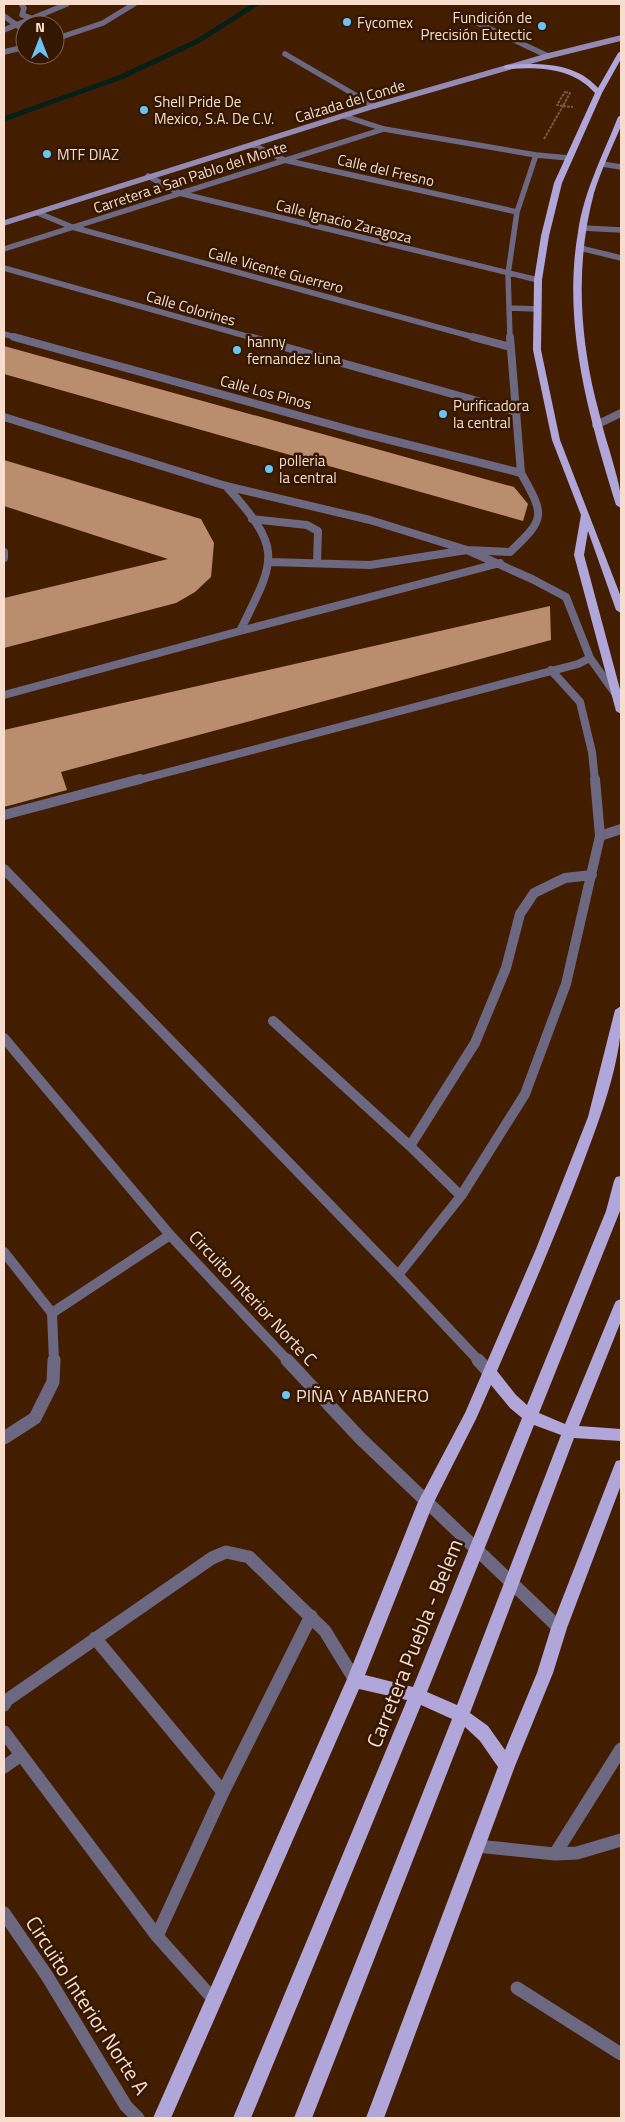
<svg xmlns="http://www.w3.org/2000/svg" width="625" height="2122" font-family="'Titillium Web',sans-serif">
<rect width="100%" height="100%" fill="#431d00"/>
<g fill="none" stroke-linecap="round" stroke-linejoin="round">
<path stroke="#052019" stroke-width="5" d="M4 119 121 77 198 41 256 4"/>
</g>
<path fill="#bb8d6f" d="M4 346 514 487 528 504 523 521 4 374Z
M4 460 201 519 214 543 211 577 195 592 176 603 4 648V598L168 559 4 506Z
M550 606 551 640 61 772 67 790 4 807V730Z"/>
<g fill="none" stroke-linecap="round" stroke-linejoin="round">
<path stroke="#79573e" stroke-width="2" stroke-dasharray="3 1" stroke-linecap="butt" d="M565 92 570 93 563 106 557 105Z
M563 106 573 107
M544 139 563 106"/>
<path stroke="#6d6881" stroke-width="5.5" d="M22 5 24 8 22 15 31 18
M456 13 548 56
M4 16 25 31
M285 54 374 106"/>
<path stroke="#6d6881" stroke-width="8" d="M4 417 226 486 370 520 467 550 532 579 566 597 590 658 617 696
M252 519 307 525 318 531 317 563
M4 552V558
M270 562 370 565 467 550 510 552C546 518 545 516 521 473
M240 631 500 563
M551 670 580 702 592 752 595 781
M4 695 240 631C276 558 284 550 226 486
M135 781 578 664 590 658"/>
<path stroke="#6d6881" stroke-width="10" d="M4 815 140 779
M600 836 621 829
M4 869 398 1275 479 1361
M273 1021 410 1146 461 1196
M410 1146 475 1043 506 968 520 914 534 893 565 878 592 875
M398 1275 461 1196 525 1094 566 984 600 836 595 779
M52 1313 54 1361"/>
<path stroke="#6d6881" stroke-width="13" d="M478 1360 489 1372
M4 1438 35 1418 53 1382 54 1360
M95 1638 223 1792
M4 1705 7 1700 212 1558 226 1552 249 1557 325 1631 355 1680
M4 1732 157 1936 214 2000
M4 1767 21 1755
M4 1913 47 1976 126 2106 138 2118
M157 1936 223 1792 311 1616"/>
<path stroke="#6d6881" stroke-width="5.5" d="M4 30 67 4
M55 39 103 23 134 4
M4 52 25 47
M344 116 384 129 536 155
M253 145 284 160 517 212
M602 164 621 167
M148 176 179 193 538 280
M38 213 72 227 477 338
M583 228 621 230
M580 248 621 258
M4 249 384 129
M4 268 253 338
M509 308 538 309
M4 334 18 338
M510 338 508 274 517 212 536 155 569 158"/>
<path stroke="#6d6881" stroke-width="8" d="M14 337 358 432 521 473 510 337
M249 337 517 412
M473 337 510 347
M596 425 621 413"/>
<path stroke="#6d6881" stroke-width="10" d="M4 1038 170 1235 288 1361
M4 1252 52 1313 170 1235"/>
<path stroke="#6d6881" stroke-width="13" d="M287 1360 360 1438 559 1628
M477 1846 555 1854 577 1853 621 1840
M555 1854 621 1749
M517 1988 621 2054"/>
<path stroke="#938bb3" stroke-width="5.5" d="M4 223 374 106 548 56 621 38"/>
<path fill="#b1a6da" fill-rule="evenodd" d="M621 51V59L602 93 562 183 549 236 542 280 541 350 560 440 621 597V613L616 610 588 531 584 555 621 693V714L616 711 574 555 581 515 552 440 533 350 534 280 541 236 554 183 595 93C572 67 539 67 506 69L503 67 506 65C538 63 575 62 598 88L618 53Z
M621 115V126C612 148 601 170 594 193 576 260 579 330 595 397 600 416 604 434 610 452 615 471 622 489 621 508L616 505C589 417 562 325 578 232 584 191 603 155 618 117Z
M621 1006C625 1057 597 1126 579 1174 553 1241 525 1306 497 1371L516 1395 527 1405 606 1211 614 1181 616 1177 621 1176 620 1211 539 1413 565 1424 614 1305 616 1301 621 1299V1321L579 1426 621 1429V1441L574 1438 470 1713 488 1726 505 1750 537 1673 551 1628 614 1466 616 1461 621 1460V1485L567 1628 553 1673 515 1766 384 2118H366L498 1767 480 1741 465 1727 312 2118H294L452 1719 421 1705 251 2118H233L407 1700 359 1689 171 2118H153L347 1679 418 1502 465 1413 536 1249 588 1117 615 1010ZM491 1385 510 1408 522 1418 413 1687 365 1675 433 1504 476 1419ZM534 1425 561 1435 457 1705 427 1692Z"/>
</g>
<g fill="#6bc3f2" stroke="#331702" stroke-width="2">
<circle cx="347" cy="22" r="5"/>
<circle cx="542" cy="26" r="5"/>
<circle cx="144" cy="110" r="5"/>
<circle cx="47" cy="154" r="5"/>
<circle cx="237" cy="350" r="5"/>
<circle cx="443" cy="414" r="5"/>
<circle cx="269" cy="469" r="5"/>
<circle cx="286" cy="1395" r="5"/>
</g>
<g text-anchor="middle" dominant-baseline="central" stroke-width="5" stroke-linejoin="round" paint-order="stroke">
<g font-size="15" fill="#f7ddce" stroke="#331702" text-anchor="start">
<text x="532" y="17" text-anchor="end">Fundición de<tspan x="532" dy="17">Precisión Eutectic</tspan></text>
<text x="357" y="22">Fycomex</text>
<text x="154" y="101">Shell Pride De<tspan x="154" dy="17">Mexico, S.A. De C.V.</tspan></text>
<text x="57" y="154">MTF DIAZ</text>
<text x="247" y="341">hanny<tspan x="247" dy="17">fernandez luna</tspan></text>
<text x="453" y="405">Purificadora<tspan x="453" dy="17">la central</tspan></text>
<text x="279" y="460">polleria<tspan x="279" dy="17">la central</tspan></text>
</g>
<g font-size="15" fill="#f7ddce" stroke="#331702">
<text transform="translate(350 101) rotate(-17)">Calzada del Conde</text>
<text transform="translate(386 170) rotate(13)">Calle del Fresno</text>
<text transform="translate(190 177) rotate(-18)">Carretera a San Pablo del Monte</text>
<text transform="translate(344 221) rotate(14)">Calle Ignacio Zaragoza</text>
<text transform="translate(276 270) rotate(15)">Calle Vicente Guerrero</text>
<text transform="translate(191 308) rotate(16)">Calle Colorines</text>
<text transform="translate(266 392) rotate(15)">Calle Los Pinos</text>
</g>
<g font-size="18" fill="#f7ddce" stroke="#331702">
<text transform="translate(253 1298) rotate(47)">Circuito Interior Norte C</text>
</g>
<g font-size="18" fill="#f7ddce" stroke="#331702" text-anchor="start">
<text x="296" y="1395">PIÑA Y ABANERO</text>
</g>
<g font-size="21" fill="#f7ddce" stroke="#331702">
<text transform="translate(414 1643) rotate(-68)">Carretera Puebla - Belem</text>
<text transform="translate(88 2005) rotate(57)">Circuito Interior Norte A</text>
</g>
</g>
<rect width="625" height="2122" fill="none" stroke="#f7ddce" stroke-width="10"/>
<g transform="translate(40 40)"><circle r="24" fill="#331702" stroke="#816654"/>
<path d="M0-4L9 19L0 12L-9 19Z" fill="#6bc3f2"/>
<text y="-8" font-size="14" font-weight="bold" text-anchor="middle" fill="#f7ddce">N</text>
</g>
</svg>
